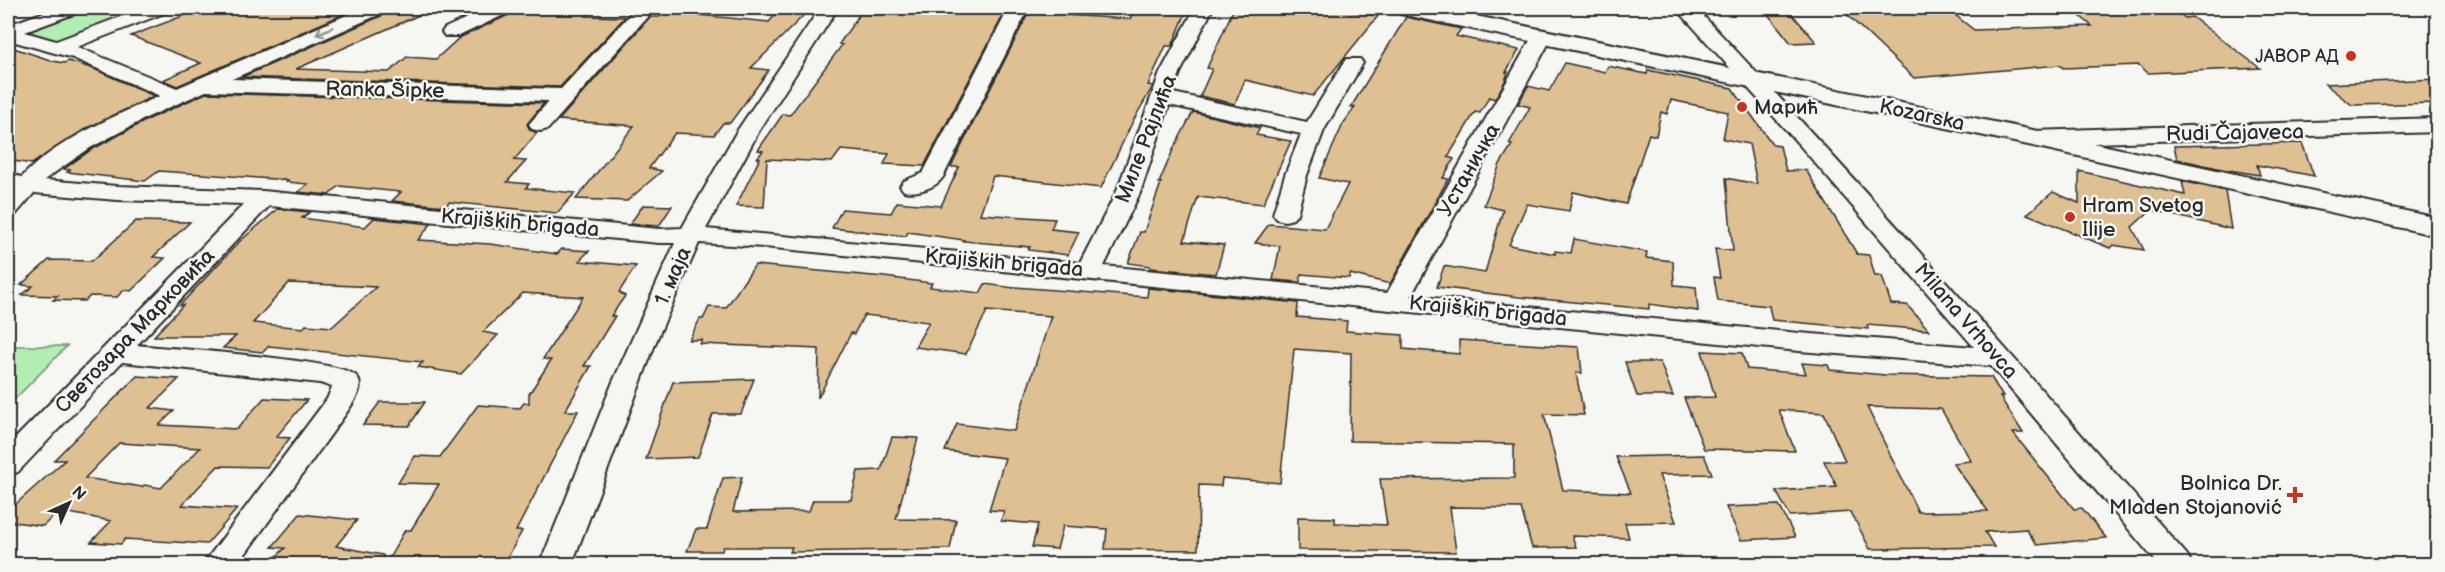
<svg xmlns="http://www.w3.org/2000/svg" width="2445" height="572" font-family="'Balsamiq Sans',sans-serif">
<rect width="100%" height="100%" fill="#f6f6f2"/>
<filter id="ink" filterUnits="userSpaceOnUse"><feTurbulence type="fractalNoise" baseFrequency=".0167" numOctaves="2"/><feDisplacementMap in="SourceGraphic" scale="12" xChannelSelector="R" yChannelSelector="G"/><feConvolveMatrix kernelMatrix="1 2 1 2 8 2 1 2 1" color-interpolation-filters="sRGB"/></filter>
<g filter="url(#ink)">
<path fill="#b2edb2" stroke="#6e8c6e" stroke-width="1.5" d="M79 8H153L70 40 49 43 27 36 33 26Z
M8 346H67L12 402H8Z"/>
<path fill="#dfc092" stroke="#2b2b2b" stroke-width="1.5" fill-rule="evenodd" d="M203 8H358L177 86 163 80 201 63 131 36Z
M389 8H435L296 69 389 72 407 57 436 59 459 38 511 14 515 8 593 10 586 16 625 17 560 87 242 77 386 14Z
M942 8H1007L924 166 884 164 889 154 841 150 832 162 767 159 764 207 736 206 760 158H757L763 151 758 150 783 114 790 115 842 45 839 44 863 9 938 14Z
M1031 8H1069L1065 15 1130 19 1135 8H1188L1172 46H1166L1148 85 1153 86 1133 121 1101 188 993 176 980 214 1055 219 1051 229 1079 232 1068 255 1028 250 1030 247 963 241 964 240 908 232 906 236 832 228 842 209 891 213 897 202 941 206 959 167H951Z
M1234 8H1335L1378 16 1313 96 1245 80 1235 104 1200 96 1212 69 1207 68Z
M1763 8H1787L1816 42 1791 43Z
M1840 8H1946L1974 30 2092 26 2070 8H2172L2185 18 2192 17 2260 68 2148 73 2139 65 2063 68 2060 65 1914 78Z
M667 9 691 10 688 14 769 22 778 12 805 14 751 68 769 70 730 123H723L714 135 675 133 649 168 662 171 627 201 576 199 634 126 559 120 650 17H659Z
M1406 17 1461 29 1456 36 1519 50 1506 72H1508L1505 81 1495 99 1489 97 1480 113 1475 112 1448 157 1454 159 1443 178 1448 179 1390 284 1350 274 1349 278 1301 274 1300 282 1273 280 1280 246 1255 243 1269 224 1325 229 1348 184 1319 178 1343 124 1355 107H1351Z
M8 46 53 61 64 63 69 61 94 69 154 96 85 129 32 164 8 160Z
M1565 63 1605 72 1608 66 1647 74 1648 70 1732 88 1773 145 1780 146 1786 171 1806 170 1857 254 1869 255 1875 276H1882L1891 304 1907 305 1929 330 1867 325 1868 329 1772 320 1769 306 1718 301 1714 277 1720 278 1715 249 1733 251 1726 178 1757 184 1749 144 1723 139 1728 112 1671 100 1667 114 1661 112 1656 136 1649 134 1626 204 1573 192 1569 211 1527 204 1509 245 1555 254V251L1571 253 1574 239 1647 252 1646 258 1673 261 1674 285 1696 287 1698 311 1649 304V309L1519 297 1437 287 1444 266 1485 273 1503 210 1484 205 1500 164 1512 145 1509 144 1530 107 1518 104 1528 86 1549 91Z
M2438 79V103L2352 105 2325 84Z
M206 93 544 103 527 124 530 130 537 133 514 160 526 161 507 182 529 184 526 188 575 193 557 213 449 202 446 206 392 201 401 192 339 186 329 195 298 192 308 184 286 182 288 180 159 171 145 181 67 172 70 170 64 169 91 150 149 119Z
M1193 112 1260 128 1256 135 1291 141 1263 204 1198 197 1184 241 1224 245 1216 274 1150 268V266L1128 263 1140 232H1144L1161 183H1159L1173 150Z
M2302 143 2314 176 2257 165 2260 175 2222 169 2177 159 2174 146Z
M2079 171 2185 195 2182 181 2225 191 2231 229 2151 210 2132 227 2144 250 2113 245 2110 248 2027 214 2053 192 2079 203Z
M643 205 672 206 659 226 630 224Z
M278 209 310 212 302 218 365 227 374 218 431 224 418 240 490 244 557 254 562 249 589 251 579 261 636 266 619 292 625 296 611 316H615L584 366H591L565 411H578L516 531H522L504 564H386L405 530H411L439 484 398 483 415 456 440 457 478 405 520 408 524 403H529V394L551 360 543 359 583 297 523 293 483 332 498 335 461 374 418 367 423 362 269 346 263 352 223 348 236 336H154L183 305H180L240 241ZM289 283 376 287 332 327 306 325 303 328 253 323Z
M136 221 190 222 153 257 165 258 131 291 124 290 117 297 90 296 85 301 53 300 58 296 22 295 33 286 21 285 49 260 92 261Z
M755 265 884 277 932 283 930 287 980 293 985 284 1014 288 1015 287 1147 297 1148 288 1298 303 1297 317 1347 321 1346 331 1403 335V349L1459 354V340L1579 347 1582 373H1576L1584 415 1544 414 1563 490 1631 493 1616 457 1704 455 1712 474 1659 475 1676 522 1625 523 1629 538 1572 536 1576 547 1532 548 1521 508 1450 507 1456 552 1298 550V517L1335 518V523L1387 525 1380 479 1514 478V444L1350 441 1351 353 1294 349 1280 483 1222 478 1221 486 1199 485 1198 550 1105 549 1107 529 1063 526 1057 549 1032 547 1038 524 1001 521 1004 511 989 510 1005 458 945 451 957 424 1014 431 1051 316 987 311 966 354 915 347 929 322 864 315 854 334 851 333 818 398 819 349 700 344 702 340H689L700 319H703L709 307 726 308Z
M1702 351 1742 353 1747 369 1806 374 1802 363 1828 365 1830 370 1885 375 1991 377 2003 397H2000L2023 433H2013L2074 509 2082 508 2106 538 2037 545 2026 529 1985 532 1994 547 1870 549 1851 512 1790 516 1776 491 1837 487 1824 461H1845L1824 413 1779 410 1795 451 1704 449 1684 398 1715 397ZM1867 407 1941 409 1971 461 1953 463 1988 511 1918 512Z
M1625 362H1660L1673 396H1637Z
M137 376 179 379 150 408 174 411 159 425 237 429 264 398 307 400 276 437 290 438 267 467 218 466 182 505 237 509 207 544 125 539 121 544 91 542 111 521 59 511 43 526 8 521V511L65 460H54ZM119 443 200 448 161 488 144 485 142 487 85 478Z
M754 379 741 414H713L698 457 646 459 673 382Z
M380 402H425L409 426 363 425Z
M892 437 918 438 896 519 956 520 950 549 790 552 792 547H723L722 551H687L696 529H707L723 478 742 477 733 512 809 511 813 500H851L858 471 881 470Z
M1779 505 1795 537 1741 540 1726 507Z
M300 514 357 520 336 546 383 555 382 564H269L285 548 272 547Z"/>
<g fill="none" stroke-linecap="round" stroke-linejoin="round">
<g stroke="#2b2b2b" stroke-width="4">
<path id="minor" d="M56 8H82L79 12 25 32 56 41 144 8H169L167 12 77 47 177 88 363 8H387L385 12 232 79 561 89 636 8H655L548 129 540 131 532 129 529 124 549 101 206 91 148 117 90 148 44 180 117 186 263 191 659 229 682 228 737 131 820 8H838L759 131 706 229 1080 263 1116 193 1160 73 1195 8H1213L1180 73 1173 93 1307 122 1346 59H1360L1363 63 1324 130 1307 175 1297 214 1293 219 1285 221 1277 219 1273 214 1285 175 1301 134 1169 105 1140 193 1104 266 1387 293 1532 37 1535 33H1549L1552 37 1411 296 1799 333 1974 347 1803 149 1676 8H1696C1864 186 2025 371 2187 555L2192 564H2158L1991 366 1799 351 764 247 699 243 657 339 572 564H540L612 384 675 243H659L269 206 137 345C172 349 336 359 355 375 367 385 353 403 347 412L238 564H205L210 555 327 399 332 387 320 383 122 362 18 472 8 475V446L244 204 117 200 34 193 16 214 8 216V195L12 189 8 188V174L22 177C52 143 118 114 160 96L73 58 8 40V25Z
M489 8H513L510 12 459 36H445L442 32 445 28Z
M1009 8H1029L943 177C936 188 916 194 904 191L900 186 904 181 923 173Z
M2438 118V132L2033 145 2025 143 2022 138 2025 133 2033 131Z"/>
</g>
<g stroke="#2b2b2b" stroke-width="4">
<path id="tertiary" d="M1393 8H1437L2033 130 2438 218V236L2033 146 1405 15 1397 13Z"/>
</g>
<use href="#minor" fill="#f6f6f2" fill-rule="evenodd"/>
<use href="#tertiary" fill="#f6f6f2" fill-rule="evenodd"/>
</g>
<defs><path id="oneway-shaft" d="M-6 0H5M1.5-3L5.5 0L1.5 3" fill="none" stroke-width="1.6" stroke-linecap="round" stroke-linejoin="round" transform="scale(1.5)"/></defs>
<use stroke="#90908e" href="#oneway-shaft" transform="translate(324 31) rotate(156)"/>
</g>
<g fill="#c8321e" stroke="#f6f6f2" stroke-width="2">
<circle cx="2351" cy="56" r="6"/>
<circle cx="1742" cy="107" r="6"/>
<circle cx="2070" cy="217" r="6"/>
<path d="M2292 486h6v6h6v6h-6v6h-6v-6h-6v-6h6z"/>
</g>
<g text-anchor="middle" dominant-baseline="central" stroke-width="5" stroke-linejoin="round" paint-order="stroke">
<g font-size="18" fill="#2b2b2b" stroke="#f6f6f2" text-anchor="end">
<text x="2339" y="56">ЈАВОР АД</text>
</g>
<g font-size="21" fill="#2b2b2b" stroke="#f6f6f2">
<text transform="translate(385 90) rotate(1)">Ranka Šipke</text>
<text transform="translate(1922 115) rotate(12)">Kozarska</text>
<text transform="translate(2235 133) rotate(-1)">Rudi Čajaveca</text>
<text transform="translate(1146 139) rotate(-69)">Миле Рајлића</text>
<text transform="translate(1469 170) rotate(-60)">Устаничка</text>
<text transform="translate(520 223) rotate(5)">Krajiških brigada</text>
<text transform="translate(1004 263) rotate(5)">Krajiških brigada</text>
<text transform="translate(673 276) rotate(-66)">1. маја</text>
<text transform="translate(1488 311) rotate(6)">Krajiških brigada</text>
<text transform="translate(1966 321) rotate(49)">Milana Vrhovca</text>
<text transform="translate(135 331) rotate(-46)">Светозара Марковића</text>
</g>
<g font-size="21" fill="#2b2b2b" stroke="#f6f6f2" text-anchor="start">
<text x="1754" y="107">Марић</text>
<text x="2082" y="205">Hram Svetog<tspan x="2082" dy="24">Ilije</tspan></text>
<text x="2282" y="483" text-anchor="end">Bolnica Dr.<tspan x="2282" dy="24">Mladen Stojanović</tspan></text>
</g>
</g>
<rect width="2445" height="572" fill="none" stroke="#f6f6f2" stroke-width="30"/>
<rect x="15" y="15" width="2415" height="542" fill="none" stroke="#2b2b2b" stroke-width="2" filter="url(#ink)"/>
<g transform="translate(69 503) rotate(45)" stroke="#f6f6f2" stroke-width="4.5" paint-order="stroke">
<path d="M0-4.5L10 22L0 15L-10 22Z" fill="#2b2b2b"/>
<text y="-9" font-size="16" font-weight="bold" text-anchor="middle" fill="#2b2b2b">N</text>
</g>
</svg>
